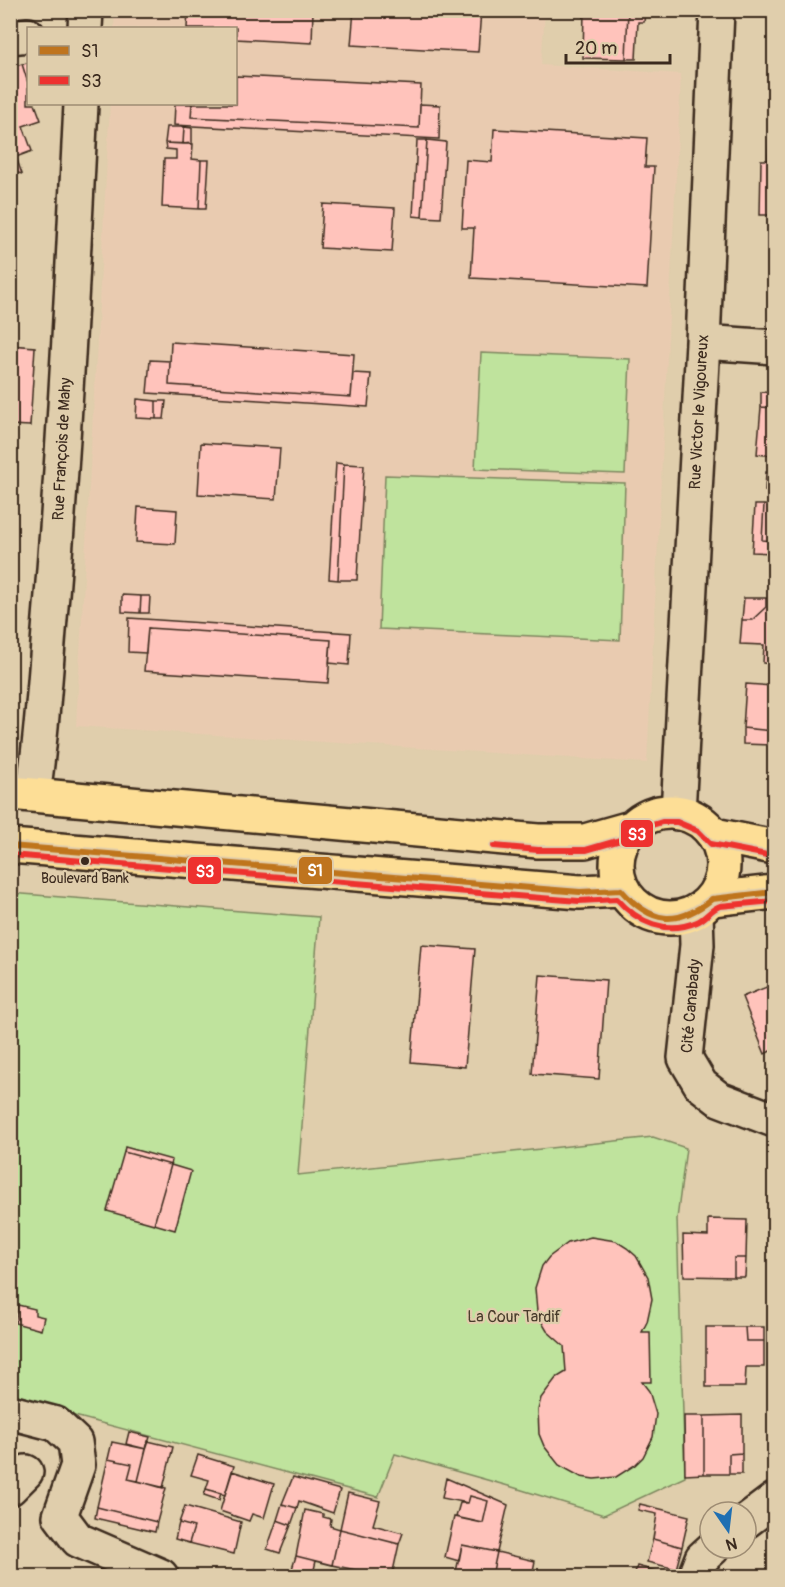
<svg xmlns="http://www.w3.org/2000/svg" width="785" height="1587" font-family="Pangolin,sans-serif">
<rect width="100%" height="100%" fill="#e0ceac"/>
<filter id="ink" filterUnits="userSpaceOnUse"><feTurbulence type="fractalNoise" baseFrequency=".0167" numOctaves="2"/><feDisplacementMap in="SourceGraphic" scale="12" xChannelSelector="R" yChannelSelector="G"/><feConvolveMatrix kernelMatrix="1 2 1 2 8 2 1 2 1" color-interpolation-filters="sRGB"/></filter>
<g filter="url(#ink)">
<path fill="#e9cbb0" d="M115 11H545L541 65 681 74 647 763 76 726 110 104H236V28H114Z"/>
<path fill="#bfe39d" stroke="#7d865e" stroke-width="1.5" d="M481 353 630 359 625 474 475 469Z
M385 475 625 483 620 640 379 629Z
M10 893 319 917 298 1175 653 1137 686 1148 677 1219 685 1477 604 1515 512 1487 395 1454 378 1497 11 1399Z"/>
<path fill="#ffc3bb" stroke="#3b2a1e" stroke-width="1.5" d="M188 10H313L312 43 236 39V28H187Z
M354 10H481L478 52 351 45Z
M584 10H628L626 59 583 58Z
M628 10H645L644 22H638L636 59H626Z
M28 63V83L22 64Z
M22 64 28 83V104H35L41 120 23 126 32 151 16 157 10 142V68Z
M236 76 421 85 419 128 191 117 192 104H236Z
M175 104H192L191 117 419 128 420 104 440 105 439 139 174 125Z
M167 127H184L183 144 165 143Z
M184 127 192 128V143L183 144Z
M494 129 647 138 645 167H654L647 288 471 278 474 228H462L466 160 492 162Z
M417 140H427L422 217 413 216Z
M427 140 446 142 441 218 422 217Z
M769 140H774V215H771L773 160H768Z
M10 142 16 157 22 174 10 171Z
M165 143 193 144 192 159 201 160 199 209 162 207 164 159H176V150L166 149Z
M201 160H209L206 209H199Z
M761 160H773L771 215H760Z
M323 204 395 208 392 252 320 248Z
M10 286H17V296H10Z
M10 296H17L15 321 10 320Z
M171 342 354 354 351 397 169 385Z
M10 345 35 347 30 426 10 425Z
M150 360 170 361 169 385 351 397 353 373 371 374 368 407 147 393Z
M761 392 774 393V408L761 407Z
M137 399 156 401V419L136 418Z
M156 401H166L164 419H156Z
M761 407 774 408V456L757 454Z
M201 443 280 448 276 499 198 494Z
M336 463 344 464 338 580 329 579Z
M344 464 364 465 357 580H338Z
M766 472 774 473V492L765 491Z
M755 505H764L762 540 774 541V553L752 552Z
M764 505 774 506V541L762 540Z
M138 507 177 510 175 544 136 542Z
M122 595 141 596 140 613 122 612Z
M141 596H150L149 613H140Z
M744 598H766V607L752 620H742Z
M766 598 774 599V664L763 663 764 645 740 644 742 620H752L766 607Z
M129 618 351 633 349 665 329 663 331 640 148 628 146 653 128 652Z
M148 628 331 640 328 683 144 671Z
M746 684 773 686 772 704H774V731L743 728Z
M743 728 774 731V745L743 744Z
M421 945 475 949 465 1067 411 1062Z
M540 975 606 980 599 1079 532 1074Z
M774 984V1049L765 1054 742 997Z
M125 1147 172 1160 171 1165 124 1152Z
M124 1152 171 1165 154 1224 107 1211Z
M171 1165 191 1171 175 1230 154 1224Z
M708 1219 747 1220 746 1258H734V1277L684 1276 683 1235 708 1236Z
M591 1237 616 1241 627 1248 636 1256 648 1277 652 1299 647 1322 642 1332H650L651 1382H642L649 1391 656 1414 653 1437 643 1457 635 1465 616 1477 594 1479 581 1477 559 1465 544 1446 539 1434 538 1410 541 1398 556 1378 566 1372 564 1346 547 1331 541 1321 537 1311 535 1288 542 1266 549 1257 568 1243Z
M734 1258H746L745 1277H734Z
M18 1305 35 1309V1315L44 1317 41 1330 15 1323Z
M706 1327H745L746 1341H764V1367H746L745 1387H706Z
M745 1327H764V1341H746Z
M742 1415V1453L729 1454V1474H704V1416Z
M684 1416H704V1474L685 1475Z
M129 1432 150 1437 146 1449 126 1444Z
M148 1441 173 1447 163 1488 138 1481Z
M112 1442 146 1449 138 1481 128 1479 132 1464 108 1459Z
M742 1453V1474H729V1454Z
M198 1455 234 1466 225 1495 206 1489 209 1480 191 1475Z
M108 1459 132 1464 128 1479 166 1488 157 1522 97 1507Z
M232 1471 274 1484 264 1518 252 1514 249 1521 220 1511Z
M293 1477 340 1490 333 1513 299 1501 297 1508 282 1504Z
M446 1478 508 1505 497 1552 462 1545 459 1561 445 1557 454 1517 483 1523 488 1501 470 1496 468 1503 442 1498Z
M206 1489 221 1493 219 1500 204 1495Z
M348 1493 380 1501 373 1525 403 1533 399 1544 340 1529Z
M470 1496 488 1501 483 1523 456 1517 460 1503H468Z
M282 1504 297 1508 291 1525 277 1520Z
M640 1504 689 1516 682 1547 653 1539 657 1514 638 1510Z
M185 1506 241 1522 234 1554 189 1543 194 1527 179 1523Z
M97 1507 157 1522 155 1532 95 1518Z
M305 1510 323 1514V1517L331 1519 330 1526 340 1529 332 1565 296 1556Z
M277 1520 291 1525 280 1553 267 1549Z
M179 1523 194 1527 189 1543 175 1539Z
M340 1529 399 1544 392 1576H384L332 1565Z
M653 1539 682 1547 676 1569 647 1562Z
M462 1545 497 1552 492 1576H455Z
M497 1552 535 1561 532 1576H492Z
M296 1556 316 1561 313 1574 292 1569Z
M637 1566 663 1573 662 1576H634Z
M558 1571 584 1576H556Z"/>
<g fill="none" stroke-linecap="round" stroke-linejoin="round">
<g stroke="#3b2a1e" stroke-width="38">
<path id="minor" d="M85 28 86 10
M10 37 28 35
M703 342 774 347
M33 794C43 728 46 661 52 595 65 431 73 267 81 104
M678 813 703 342 717 10
M696 912 697 945 685 1058 701 1085 719 1099 774 1120
M10 1412 56 1424 75 1442 78 1465 60 1516 78 1540 161 1576
M10 1488 26 1472
M746 1521 774 1500
M695 1576 702 1558 713 1548"/>
</g>
<g stroke="#3b2a1e" stroke-width="38">
<path id="primary" d="M10 793 538 841H585L631 828
M617 865a53 53 0 1 1 106 0a53 53 0 1 1-106 0Z
M714 835 774 847
M10 846 580 892 621 890
M712 899 774 892"/>
</g>
<use href="#minor" stroke="#e0ceac" stroke-width="33"/>
<use href="#primary" stroke="#fdde96" stroke-width="33"/>
<g stroke="#e0ceac" stroke-width="10">
<path id="bus-1" d="M10 846 580 892 621 890
M621 890C651 924 677 927 712 899
M712 899 774 892"/>
</g>
<g stroke="#e0ceac" stroke-width="10">
<path id="bus-2" d="M494 846 538 850H586L634 836 649 826 662 822H677L698 831 711 844 772 856
M10 855 579 901 617 899C638 923 666 935 697 922 706 918 711 909 720 906L774 901"/>
</g>
<use href="#bus-1" stroke="#bf741e" stroke-width="6"/>
<use href="#bus-2" stroke="#ee312f" stroke-width="6"/>
</g>
</g>
<circle fill="#3b2a1e" stroke="#e0ceac" stroke-width="2" cx="85" cy="861" r="5"/>
<g text-anchor="middle" dominant-baseline="central" stroke-width="4.5" stroke-linejoin="round" paint-order="stroke">
<g font-size="14" fill="#3b2a1e" stroke="#e0ceac">
<text x="85" y="878">Boulevard Bank</text>
</g>
<g font-size="16" fill="#3b2a1e" stroke="#e0ceac">
<text transform="translate(699 412) rotate(-87)">Rue Victor le Vigoureux</text>
<text transform="translate(62 449) rotate(-87)">Rue François de Mahy</text>
<text transform="translate(691 1006) rotate(-85)">Cité Canabady</text>
</g>
<g font-size="16" fill="#483c2b" stroke="#e0ceac">
<text x="514" y="1317">La Cour Tardif</text>
</g>
</g>
<g stroke="#e0ceac" stroke-width="2">
<rect x="620" y="819" width="34" height="29" rx="6" fill="#ee312f"/>
<rect x="298" y="856" width="35" height="29" rx="6" fill="#bf741e"/>
<rect x="187" y="856" width="35" height="29" rx="6" fill="#ee312f"/>
</g>
<g font-size="16" text-anchor="middle" font-weight="bold" fill="#fff">
<text x="637" y="840">S3</text>
<text x="315" y="876">S1</text>
<text x="205" y="877">S3</text>
</g>
<rect width="785" height="1587" fill="none" stroke="#e0ceac" stroke-width="36"/>
<rect x="18" y="18" width="749" height="1551" fill="none" stroke="#3b2a1e" stroke-width="2" filter="url(#ink)"/>
<rect x="27" y="27" width="210" height="78" fill="#e0ceac" stroke="#9e8c73" stroke-width="1.5"/>
<rect x="39" y="46" width="30" height="9" fill="#bf741e" stroke="#9e8c73" stroke-width="1.5"/>
<text x="81" y="57" font-size="18" fill="#3b2a1e">S1</text>
<rect x="39" y="76" width="30" height="9" fill="#ee312f" stroke="#9e8c73" stroke-width="1.5"/>
<text x="81" y="87" font-size="18" fill="#3b2a1e">S3</text>
<g transform="translate(728 1530) rotate(166)"><circle r="28" fill="#e0ceac" stroke="#9e8c73" stroke-width="1.5"/>
<path d="M0-4.5L10 22L0 15L-10 22Z" fill="#1f6fb2"/>
<text y="-9" font-size="16" font-weight="bold" text-anchor="middle" fill="#3b2a1e">N</text>
</g>
<path d="M566 54v9h104v-9" fill="none" stroke="#3b2a1e" stroke-width="3"/>
<text x="575" y="54" font-size="18" fill="#3b2a1e" stroke="#e0ceac" stroke-width="4.5" paint-order="stroke">20 m</text>
</svg>
